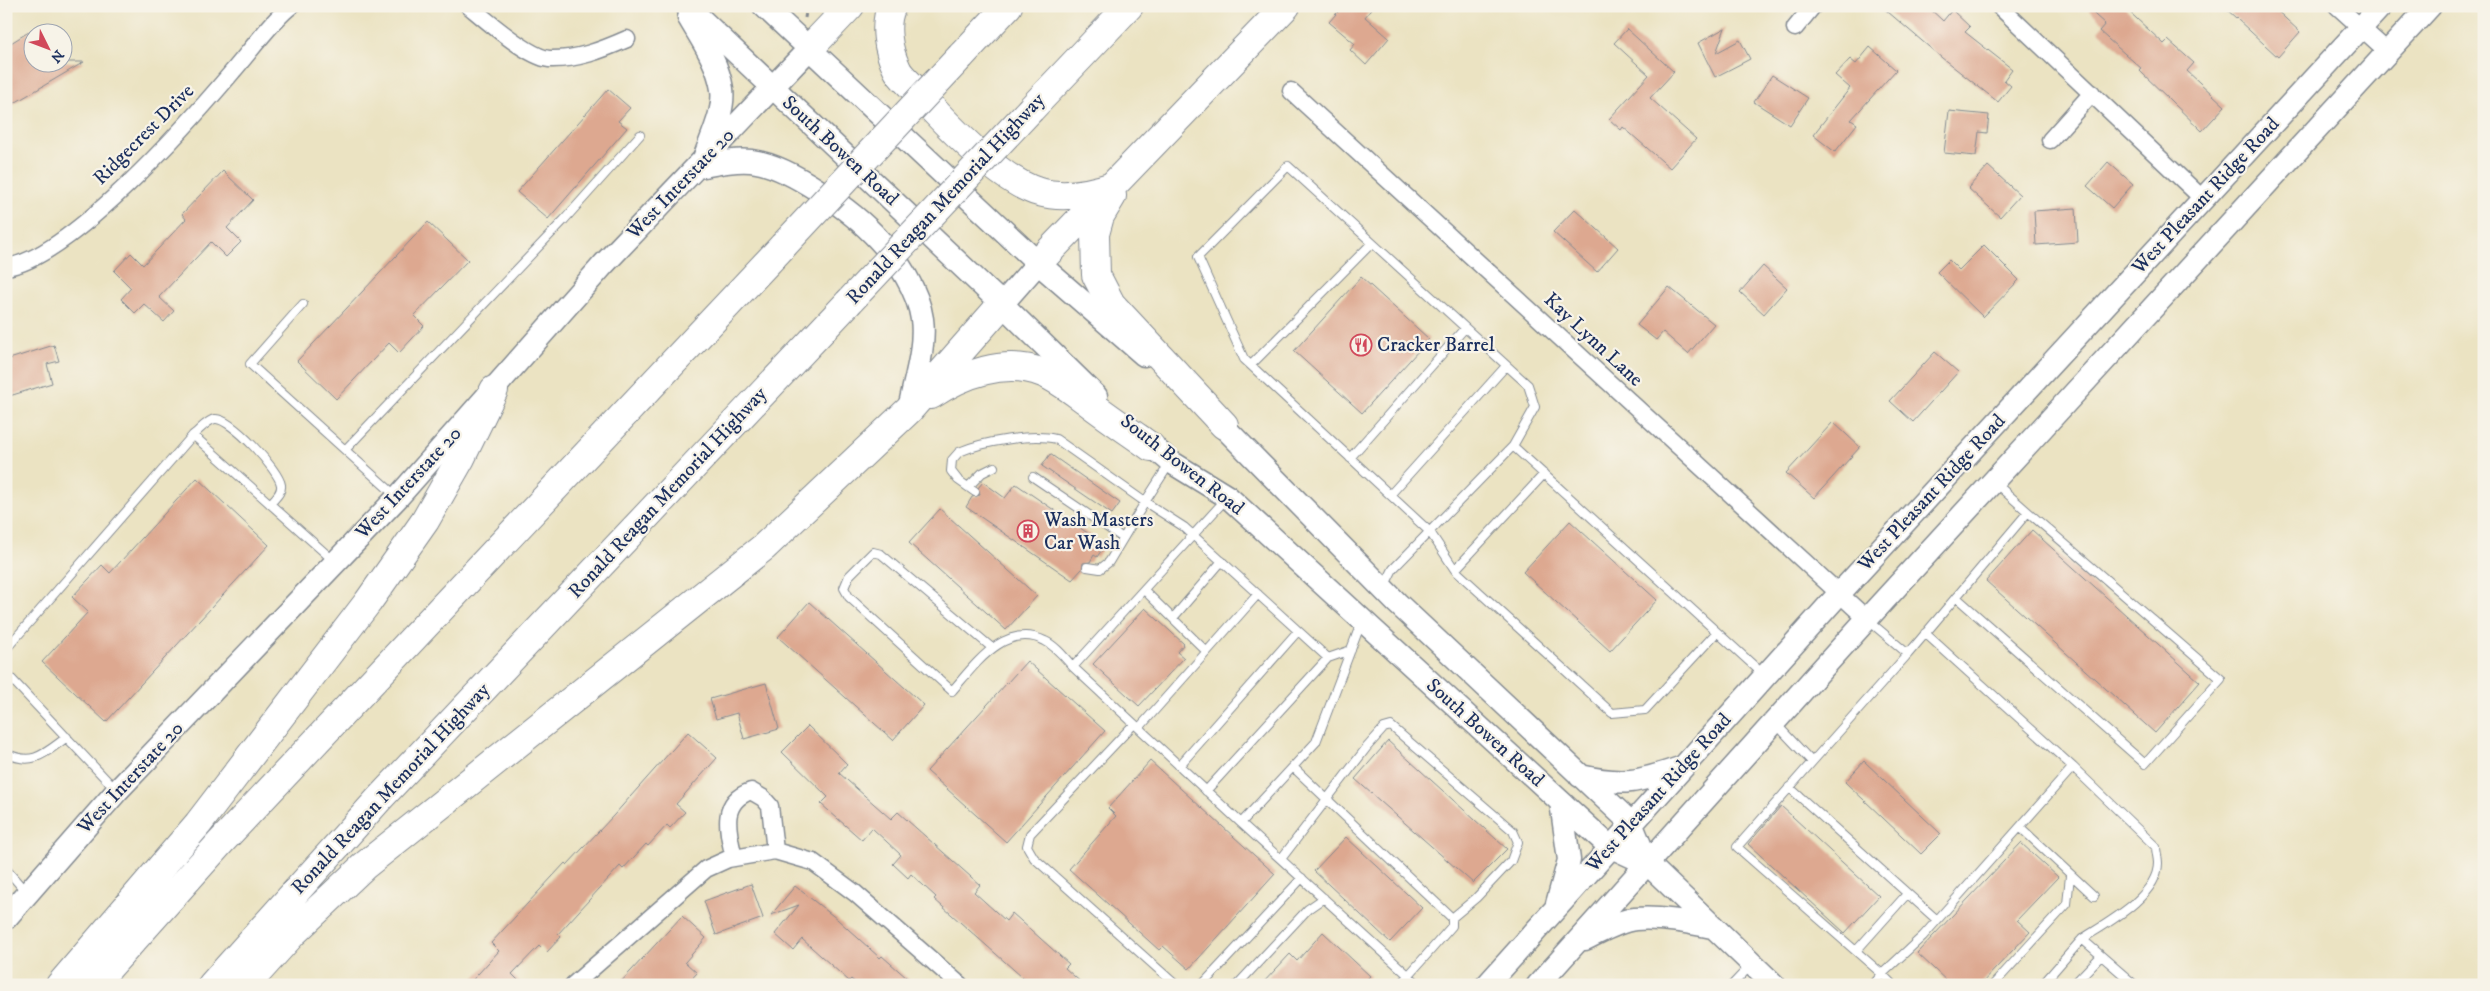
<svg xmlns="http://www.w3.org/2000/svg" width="2490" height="991" font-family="'IM FELL DW Pica',serif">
<rect width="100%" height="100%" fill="#f7f3e8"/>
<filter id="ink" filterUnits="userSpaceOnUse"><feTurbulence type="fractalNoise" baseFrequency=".02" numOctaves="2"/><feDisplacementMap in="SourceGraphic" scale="10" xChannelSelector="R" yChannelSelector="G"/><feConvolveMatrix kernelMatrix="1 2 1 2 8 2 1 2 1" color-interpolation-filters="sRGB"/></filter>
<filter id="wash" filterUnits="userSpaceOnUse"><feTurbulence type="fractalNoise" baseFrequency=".0096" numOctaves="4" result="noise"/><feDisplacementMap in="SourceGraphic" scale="20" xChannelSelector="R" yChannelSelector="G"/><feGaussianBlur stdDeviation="1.12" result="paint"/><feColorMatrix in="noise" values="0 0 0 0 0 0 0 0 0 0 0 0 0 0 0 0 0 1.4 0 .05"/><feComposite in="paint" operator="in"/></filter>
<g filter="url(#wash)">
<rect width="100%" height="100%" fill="#ebe3c2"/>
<g id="blocks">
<path fill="#dda890" d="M1343 6H1374L1365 17 1389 38 1366 65 1350 50 1355 44 1329 22Z
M1881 6H1927L1943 21 1952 10 1970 27 1965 32 2012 69 2004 80 2011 86 1998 102 1942 58Z
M2085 6H2123L2164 44 2168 40 2194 63 2187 71 2225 106 2202 131 2140 71 2142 69 2099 31 2105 24Z
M2223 6H2272L2300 32 2278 57Z
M1725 28 1716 53 1740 40 1750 59 1715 77 1698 43Z
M1627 29 1674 72 1650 98 1696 139 1670 168 1623 127 1621 130 1609 119 1649 75 1614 43Z
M32 30V62H84L6 108V46Z
M1870 47 1896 70 1851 120 1857 124 1835 152 1813 135 1850 88 1835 75 1850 59 1856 64Z
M1772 75 1808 98 1790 125 1754 102Z
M608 89 630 108 618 121 627 128 548 219 517 192Z
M1949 111 1989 115 1987 133 1979 132 1976 156 1944 153Z
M2108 162 2133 184 2112 208 2087 186Z
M1988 166 2020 195 2000 217 1968 188Z
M223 171 253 200 227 228 241 242 226 257 211 242 159 297 174 311 164 322 144 304 135 313 121 299 131 288 114 271 131 253 143 265 186 219 182 214Z
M2076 208 2078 242 2036 245 2034 211Z
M1575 209 1618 248 1597 272 1553 232Z
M428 222 468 260 414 316 424 326 399 353 389 343 336 399 297 361Z
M1984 245 2019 280 1983 317 1937 272 1949 260 1959 270Z
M1763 266 1787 288 1764 314 1740 292Z
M1361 277 1429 339 1362 413 1294 351Z
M1669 287 1714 324 1688 354 1663 332 1656 340 1637 325Z
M54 345 59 361 47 364 52 383 6 397V360Z
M1935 352 1958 372 1913 422 1890 401Z
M1833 422 1860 447 1814 498 1786 473Z
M1050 454 1120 503 1112 514 1042 466Z
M197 478 269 545 106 722 42 662 88 612 72 597 102 565 110 573Z
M983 482 1005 498 1016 484 1105 545 1097 557 1094 555 1090 562 1083 563 1082 569 1072 580 966 507 972 497 980 495 978 488Z
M940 509 1037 596 1006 630 909 543Z
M1570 521 1657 600 1610 651 1523 572Z
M2032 530 2200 682 2155 733 1986 581Z
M809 602 924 705 893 740 778 637Z
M1145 608 1184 644 1177 652 1184 658 1139 706 1093 664Z
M1027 661 1105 731 1006 842 927 771Z
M766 683 779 729 744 739 737 713 716 719 710 699Z
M808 726 847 764 839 773 891 819 898 812 980 885 974 892 1006 921 1012 913 1069 964 1065 968 1084 985H1031L934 899 936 897 911 874 908 878 893 864 901 855 872 828 862 840 821 804 828 797 782 752Z
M688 732 717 758 676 804 685 812 670 828 667 825 648 846 646 844 623 869 620 866 558 934 561 937 546 953 539 946 512 974 523 985H468L499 951 491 943 565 863 567 865 614 815Z
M1388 741 1507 849 1473 883 1355 779Z
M1150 761 1275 874 1189 969 1163 946 1159 950 1069 869 1116 816 1108 808Z
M1864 761 1941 834 1921 854 1845 782Z
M1781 806 1879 896 1845 933 1748 844Z
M1346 837 1422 908 1390 942 1314 871Z
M2021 843 2058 877 2017 920 2030 932 1980 985H1951L1917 953Z
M751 884 763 918 716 935 704 901Z
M795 886 837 919 880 958 882 956 915 985H858L851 979 849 981 802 939 793 950 775 934 799 905 771 915Z
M682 916 706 938 685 962 697 973 686 985H618Z
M1323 932 1370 976 1362 985H1261L1290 954 1297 961Z"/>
</g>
</g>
<g filter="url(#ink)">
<use href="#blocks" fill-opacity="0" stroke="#838990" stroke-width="1"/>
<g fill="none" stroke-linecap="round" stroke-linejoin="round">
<g stroke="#838990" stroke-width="10">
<path id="lane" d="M303 304 250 364 345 450
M1251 365 1372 243
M193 435C199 431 207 420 215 419 230 417 279 470 281 485 282 493 275 498 270 504
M1513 446 1535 407 1528 385 1288 166 1198 257 1244 359 1430 532 1455 570 1612 713 1645 710 1717 632
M1350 458 1465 328
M1170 463 1145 502 1184 527 1328 658
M1033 477 1123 538
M968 487 982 473 994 467
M975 492 958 480 951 471 952 460 959 452C982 442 1033 433 1056 439L1145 502 1109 562 1100 569 1087 567
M1390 495 1506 366
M396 496 345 450 564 220 640 135
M1226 499 1073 667 1241 823
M1455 570 1544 474
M1384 587 1393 569 1513 446 1763 674
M1144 590 1206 651
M1956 597 2145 764 2221 679 2028 512
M1173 618 1222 561
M1361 623 1316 742 1241 823 1419 985
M991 647 881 554 873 552 849 576 844 588 849 597 952 691C975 665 1005 621 1045 641 1056 646 1065 658 1073 667
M6 649 193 435 334 561
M1908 654 2028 512 1994 482
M6 673 116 790
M1134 724 1030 834 1027 846 1034 858 1176 985
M1776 724 1812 762 1737 847 1882 974 1873 985
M1139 728 1258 594
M6 753C33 767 45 753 67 737
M1812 762 1908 654 1869 621
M1179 766 1298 631
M1293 767 1452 918V926L1400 985
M2073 767 2156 847C2156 852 2158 858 2158 863 2158 896 2107 923 2082 939
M1789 787 1937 920
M1206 791 1328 658 1351 650
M2020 827 2094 896
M1281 859 1367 747 1384 728 1391 726 1513 831 1518 842 1511 861 1476 898 1452 918
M6 869 26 892
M1856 951 1907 894
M1202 985 1302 878
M1237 985 1308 909 1324 898
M1732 985 1751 965
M1893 985 1882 974 1923 936 2073 767 1925 633
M1993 985 2067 904 2070 876
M2042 985 2082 939 2135 985
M2073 985 2101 956"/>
</g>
<g stroke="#838990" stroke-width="19">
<path id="street" d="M469 6C486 20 528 57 549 59 577 60 602 50 627 39
M1999 6 2203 199
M2337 6 2388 52
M1795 28 1813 6
M1291 91 1867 619
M2050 140 2092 93
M6 267C69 259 191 121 233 71 248 54 274 18 291 6
M734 858C728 831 719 802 751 791L763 798 770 806 775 851
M573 985 706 869 728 859 775 851 813 862 855 893 960 985"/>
</g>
<g stroke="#838990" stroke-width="25">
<path id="secondary" d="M687 6 1002 304 1096 396
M764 6 1038 263 1144 355
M689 18C702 40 718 63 722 89 725 110 712 136 705 156
M698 167C715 164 733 159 751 161 789 165 854 212 879 240 898 260 918 291 922 319 926 348 914 382 909 410
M1002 304 1038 263
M1211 414 1397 603 1631 823 1648 864
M1140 436 1171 462 1228 497 1609 846 1648 864 1774 985
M1580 776C1624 786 1638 782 1680 768
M1557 904 1569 860 1561 802
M6 918 117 791 398 497 604 264 810 48
M1585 939C1600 932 1618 921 1635 919 1660 917 1687 922 1712 927
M1487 985 1838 595 2381 6
M1538 985 1867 619 2430 6"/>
</g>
<g stroke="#838990" stroke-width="30">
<path id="highway" d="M892 6C883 24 888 51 897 69 900 76 909 83 914 89 942 120 999 181 1039 192 1064 199 1089 194 1113 186
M810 48 850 6
M961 56 1008 6
M1031 109 1129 6
M1112 196 1100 216 1095 234 1096 275 1111 304 1224 425
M1038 263 1286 6
M931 395C963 374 1005 358 1043 373 1060 380 1074 392 1088 402 1109 418 1130 432 1151 447
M60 985 198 824 368 602 425 521 461 458 494 390
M93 985 221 842 783 246
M212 985 379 799 848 303
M246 985 293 933 364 866 764 547 909 410 1002 304"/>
</g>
<path stroke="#838990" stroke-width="3" stroke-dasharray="4 4" stroke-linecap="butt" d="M805 18 807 6"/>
<use href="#lane" stroke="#fff" stroke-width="8"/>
<use href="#street" stroke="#fff" stroke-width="16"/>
<use href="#secondary" stroke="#fff" stroke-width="22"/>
<use href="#highway" stroke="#fff" stroke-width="28"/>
<g stroke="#838990" stroke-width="30" stroke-linecap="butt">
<path id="highway-bridge" d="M783 246 961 56
M848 303 1031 109"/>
</g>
<use href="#highway-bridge" stroke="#fff" stroke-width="28"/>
</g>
</g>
<defs>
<g id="restaurant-ring" transform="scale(1.125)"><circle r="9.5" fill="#f7f3e8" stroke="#d1495b" stroke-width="1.5"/><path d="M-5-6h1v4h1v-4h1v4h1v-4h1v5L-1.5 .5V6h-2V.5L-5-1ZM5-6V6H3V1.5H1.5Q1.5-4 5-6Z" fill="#d1495b"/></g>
<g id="building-ring" transform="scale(1.125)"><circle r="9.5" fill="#f7f3e8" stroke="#d1495b" stroke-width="1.5"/><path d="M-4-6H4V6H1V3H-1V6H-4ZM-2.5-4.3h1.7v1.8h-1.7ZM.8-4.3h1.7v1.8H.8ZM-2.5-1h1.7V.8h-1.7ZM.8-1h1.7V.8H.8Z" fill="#d1495b"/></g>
</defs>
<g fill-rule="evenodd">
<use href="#restaurant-ring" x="1361" y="345"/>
<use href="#building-ring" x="1028" y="531"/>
</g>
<g text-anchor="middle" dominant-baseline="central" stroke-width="4.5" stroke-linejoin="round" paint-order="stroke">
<g font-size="20" fill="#1b2f5e" stroke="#f7f3e8">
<text transform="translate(144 135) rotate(-45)">Ridgecrest Drive</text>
<text transform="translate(840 151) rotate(43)">South Bowen Road</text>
<text transform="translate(681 184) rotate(-46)">West Interstate 20</text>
<text transform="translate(2206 196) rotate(-47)">West Pleasant Ridge Road</text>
<text transform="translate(946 199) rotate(-47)">Ronald Reagan Memorial Highway</text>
<text transform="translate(1593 340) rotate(43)">Kay Lynn Lane</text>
<text transform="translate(1182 465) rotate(38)">South Bowen Road</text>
<text transform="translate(409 483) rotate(-47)">West Interstate 20</text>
<text transform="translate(668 493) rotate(-47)">Ronald Reagan Memorial Highway</text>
<text transform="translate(1932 493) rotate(-47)">West Pleasant Ridge Road</text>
<text transform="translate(1485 733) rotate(42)">South Bowen Road</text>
<text transform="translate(131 778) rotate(-47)">West Interstate 20</text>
<text transform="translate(391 789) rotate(-47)">Ronald Reagan Memorial Highway</text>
<text transform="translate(1659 793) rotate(-48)">West Pleasant Ridge Road</text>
</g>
<g font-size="20" fill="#1b2f5e" stroke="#f7f3e8" text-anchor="start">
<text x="1377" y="345">Cracker Barrel</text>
<text x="1044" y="520">Wash Masters<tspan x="1044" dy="23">Car Wash</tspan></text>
</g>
</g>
<rect width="2490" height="991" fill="none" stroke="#f7f3e8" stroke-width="25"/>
<g transform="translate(48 48) rotate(132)"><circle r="24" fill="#f7f3e8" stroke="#9fa5b1"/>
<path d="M0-4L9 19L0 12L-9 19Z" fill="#d1495b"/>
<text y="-8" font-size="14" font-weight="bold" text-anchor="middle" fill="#1b2f5e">N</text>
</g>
</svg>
